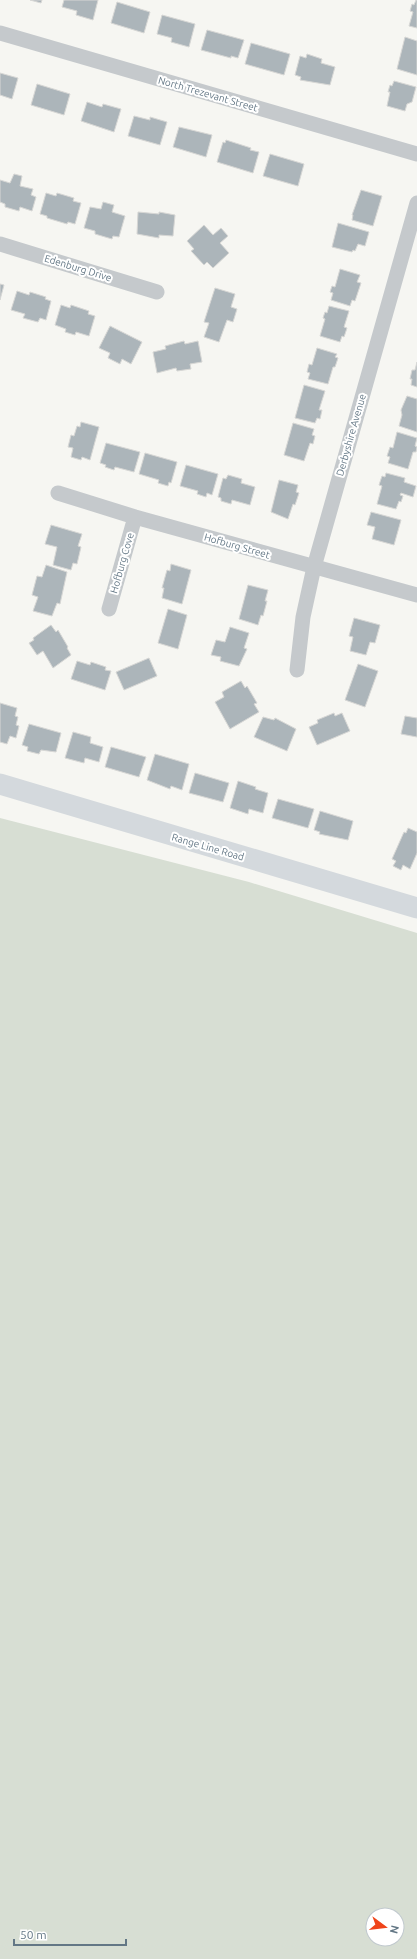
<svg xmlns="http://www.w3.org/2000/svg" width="417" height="1959" font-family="Ubuntu,sans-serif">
<rect width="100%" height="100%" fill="#f6f6f2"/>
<path fill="#d7ded3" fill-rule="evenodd" d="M0 818 249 882 417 933V1959H0ZM373 1915H397V1939H373Z"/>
<path fill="#acb5ba" stroke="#d7d7d5" d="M30 0H42L41 3Z
M64 0H98L93 20 76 15 77 11 62 7Z
M416 0H417V28L409 26 413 12 410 11 412 4 414 5Z
M117 2 150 12 144 33 111 23Z
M162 15 195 24 189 47 171 42 172 38 157 34Z
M207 30 244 40 238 58 231 56V58L201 50Z
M405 37 417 41V75L397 69Z
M251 43 290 54 284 75 245 64Z
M307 54 322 59 321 63 335 67 330 85 300 80 301 77 295 75 300 56 306 58Z
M0 73 18 78 12 99 0 95Z
M394 81 416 87 412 102 407 104 405 111 387 106 390 92H388L390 85 392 86Z
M37 84 70 94 64 115 31 105Z
M87 102 102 107 103 104 121 109 114 132 81 121Z
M134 116 150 120V117L167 122 160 145 128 136Z
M179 127 212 135 206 157 173 147Z
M226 140 251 148 250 150 259 152 253 173 217 162 223 142 225 143Z
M270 154 304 164 298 186 263 176Z
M14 174 22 176 20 186 33 189 31 195 36 197 32 211 20 207 19 211 5 207V204L0 202V180L10 183Z
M361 190 382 196 373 226 352 220 353 215H352Z
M46 193 56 196 57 193 74 198 73 201 81 203 75 224 68 222 67 224 47 218V216L40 214Z
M103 202 114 205 112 212 125 216 119 237 113 236 112 239 95 234V231L84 228 90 207 101 209Z
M138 212 159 214V212L175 215 173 236 159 235V238L137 234Z
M338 223 369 232 365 246 358 244 355 251 353 250 352 252 332 247Z
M204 225 213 235 221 228 228 236 220 243 229 253 213 268 207 262 204 265 191 251 194 249 187 241Z
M340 269 360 275 357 282 361 283 355 301 352 300 350 306 331 300 333 293 330 292 332 286 335 287Z
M0 284 4 285 0 300Z
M215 288 235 294 231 307 237 309 233 322 227 320 219 342 204 337 209 323 204 322Z
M17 291 29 295 30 292 46 297 45 299 51 301 46 320 40 318 38 322 23 318 25 314 11 310Z
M61 305 70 308 71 305 89 311 88 314 95 316 89 336 76 332 75 335 65 332 66 329 55 325Z
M329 306 349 311 344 327 347 328 344 337 342 336 340 342 320 336 325 319 323 318 325 312 327 313Z
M110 326 142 342 131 364 122 359 120 364 108 358 110 353 99 348Z
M184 341 185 344 198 341 202 362 190 364 191 369 177 371 176 368 157 373 153 352 166 349 165 346Z
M317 348 337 354 335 357 338 358 335 367H333L328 384 308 379 310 373 307 372 309 364 312 365Z
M417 362V387L411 385 412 379H410L412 370H415Z
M304 385 325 391 319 410H322L320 419 317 418 315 423 295 418Z
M407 396 417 399V432L399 426 402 415 401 410Z
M81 422 99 427 90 460 82 457 81 460 71 457 73 448 68 447 71 435 74 436 77 426 80 427Z
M293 423 314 429 312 435 315 436 313 444 310 443 304 461 284 455Z
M397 432 417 438 415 446 417 447 416 452H413L408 469 388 463 390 457 387 456 390 447 393 448Z
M106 443 140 452 134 472 115 467 114 470 105 467 106 465 100 463Z
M145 453 177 462 171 483 169 482 168 486 158 483 159 480 139 474Z
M186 465 218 474 212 495 207 493 206 497 197 494 198 491 180 486Z
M386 473 405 478 404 482 416 486 413 497 401 493 400 495 403 496 401 502 399 501 396 509 377 504 382 486 379 485 382 476 385 477Z
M228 475 242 479 241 483 255 487 250 505 232 500 231 504 221 501V498L218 497 223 478 226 479Z
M279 480 298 485 296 492 299 493 295 505 293 504 288 519 271 512Z
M371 512 401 520 394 545 372 539 375 527 367 525Z
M51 525 82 534 78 546 81 547 77 564 73 563 71 570 53 565 57 547 45 544Z
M171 564 191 570 182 604 162 598 164 588H162L167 570 170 571Z
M46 565 67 572 60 604 57 603 52 616 33 611 38 597 32 595 37 576 42 577Z
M248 585 268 590 265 601H267L263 616 261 615 258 625 239 619Z
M168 609 187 615 178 649 158 643Z
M354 618 380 625 375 643 370 642 366 655 350 651 353 637 349 636Z
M51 625 56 632 58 630 68 647 67 648 71 655 53 668 43 651 37 655 29 643 34 640 33 638Z
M230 627 249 633 244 648 247 649 239 666 220 661 221 657 211 655 216 640 225 642Z
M149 658 157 676 124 690 116 672Z
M77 661 90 665 91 662 106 667 105 670 111 671 105 690 71 679Z
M358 664 378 671 365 707 345 700Z
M241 681 245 688 247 686 257 703 254 704 259 712 230 729 215 702 224 697 222 692Z
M0 703 17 708 15 716 18 717 16 725 19 726 16 738 10 736 7 744 0 742Z
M334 713 335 716 342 713 350 731 317 745 309 727 318 723 317 720Z
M405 716 417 718V737L401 734Z
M263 717 274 720 275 718 296 729 287 751 254 737Z
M29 724 61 733 56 752 41 750 39 754 27 751 28 747 22 745Z
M73 732 91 737 90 743 103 747 99 762 85 758 84 763 65 758Z
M111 747 146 757 139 777 105 767Z
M155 754 189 764 182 790 171 786 170 789 147 780Z
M195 773 229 783 223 802 189 793Z
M238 781 256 787 255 789 268 793 263 813 249 809 248 814 230 808Z
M278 799 314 809 308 828 272 818Z
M320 811 353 821 348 840 319 834 320 832 314 830Z
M408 828 417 832V853L410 869 403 865 401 870 393 866 396 861 392 859 404 832 406 833Z"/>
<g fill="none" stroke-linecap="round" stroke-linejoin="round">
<path stroke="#c5c9cc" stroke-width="15" d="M0 33 417 154
M0 244 157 292
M58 493 135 517 417 595
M109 609 135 517
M297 670 303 617 314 567 417 203"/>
<path stroke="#d4d9dd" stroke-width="21" d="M0 784 417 908"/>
</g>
<g text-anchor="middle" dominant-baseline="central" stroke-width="4" stroke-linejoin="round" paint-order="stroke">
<g font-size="10" fill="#637785" stroke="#fff">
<text transform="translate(208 94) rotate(16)">North Trezevant Street</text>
<text transform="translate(78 268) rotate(17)">Edenburg Drive</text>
<text transform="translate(351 435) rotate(-74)">Derbyshire Avenue</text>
<text transform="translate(237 546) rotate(16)">Hofburg Street</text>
<text transform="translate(122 563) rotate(-74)">Hofburg Cove</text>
<text transform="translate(208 847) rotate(16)">Range Line Road</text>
</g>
</g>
<g transform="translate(385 1927) rotate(105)"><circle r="19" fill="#ffffff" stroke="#c1c9ce"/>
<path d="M0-3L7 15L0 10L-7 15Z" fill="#ef441a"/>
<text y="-6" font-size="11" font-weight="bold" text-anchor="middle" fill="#637785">N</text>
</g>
<path d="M14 1939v6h112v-6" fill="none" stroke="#637785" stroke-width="2"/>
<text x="20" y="1939" font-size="12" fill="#637785" stroke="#ffffff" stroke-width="3" paint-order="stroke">50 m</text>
</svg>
